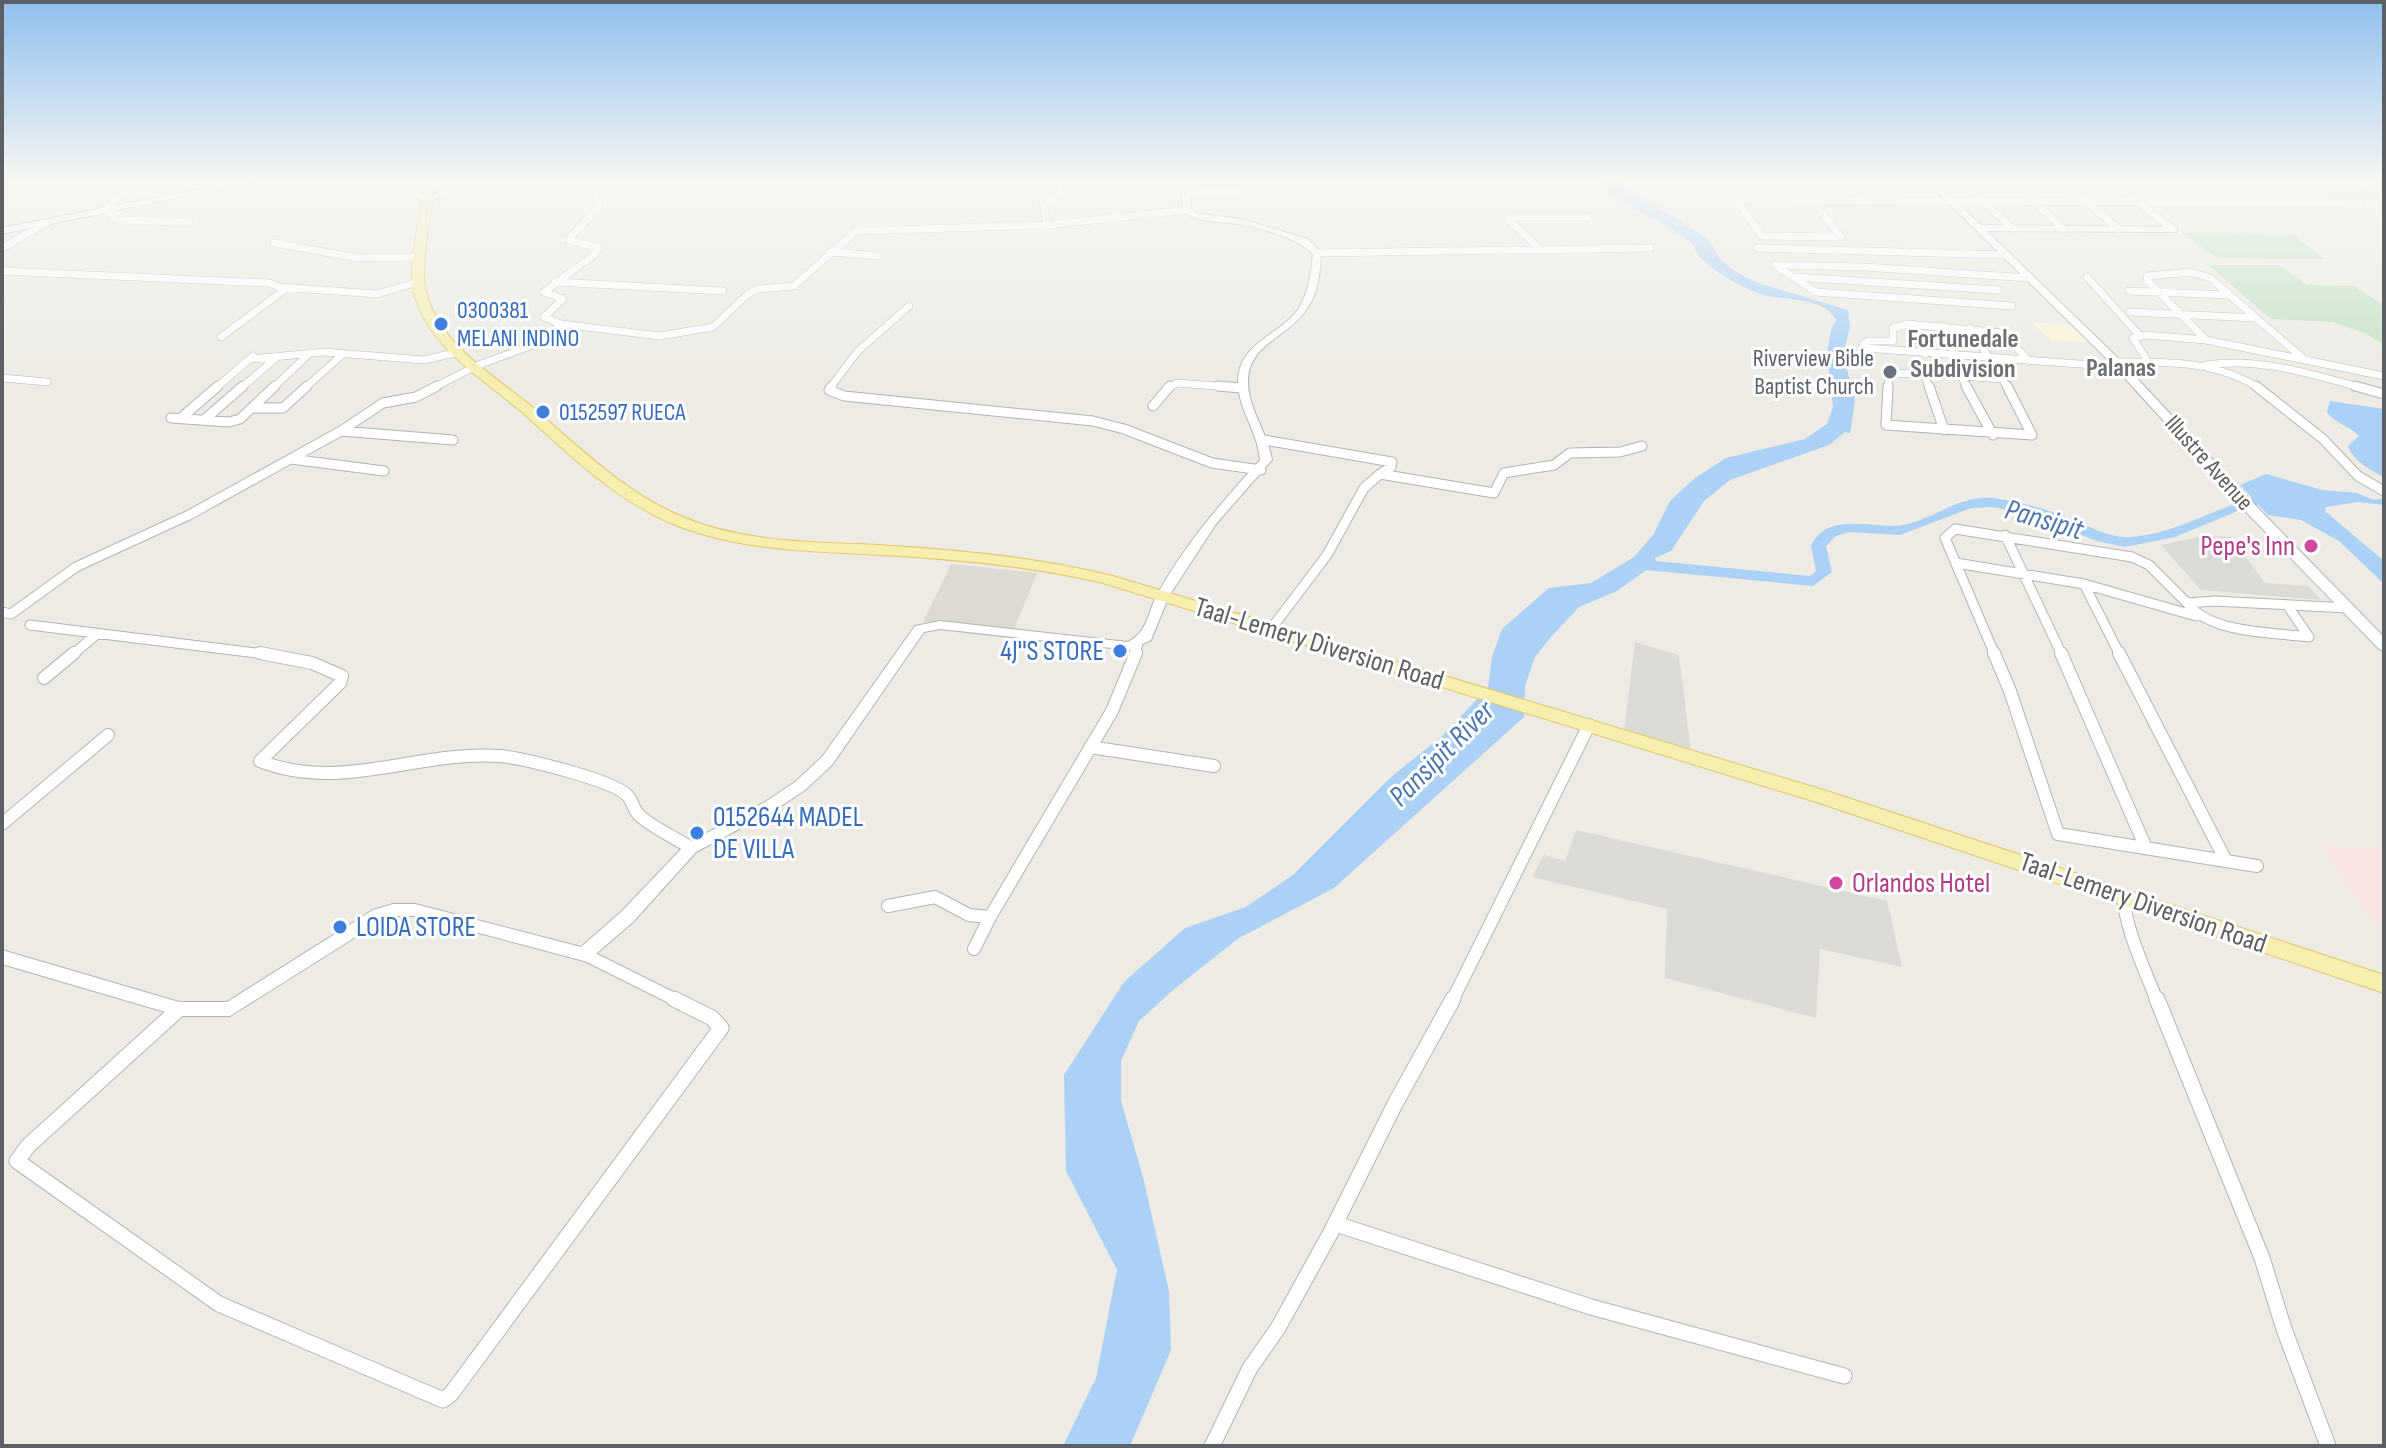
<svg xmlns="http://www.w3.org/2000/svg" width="2386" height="1448" font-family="'Sofia Sans Condensed',sans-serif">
<rect width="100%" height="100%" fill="#edebe4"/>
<path fill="#faf5dc" d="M2031 322 2071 325 2088 342 2052 341Z"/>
<path fill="#dcdad6" d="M2204 536 2231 537 2265 583 2308 586 2321 600 2201 590 2161 545Z
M1635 642 1679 655 1691 751 1624 731Z
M1576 830 1887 901 1902 967 1820 949 1816 1018 1665 978 1667 909 1532 877 1544 855 1565 861Z"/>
<path fill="#dddad2" d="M2360 183 2384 198 2337 199 2312 185Z
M951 564 1037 573 1013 632 923 622Z"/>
<path fill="#f8e5e2" d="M2320 845 2384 849V922L2371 920Z"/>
<path fill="#c3e2c5" d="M2182 233 2293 235 2325 259 2217 258Z
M2208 265H2279L2307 285 2354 286 2384 305V345L2367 334 2332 322 2271 319Z"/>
<path fill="#abd1f6" d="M1595 181H1617L1708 239 1720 259 1736 272 1758 283 1848 310 1850 327 1843 354 1855 401 1850 433 1845 432 1829 445 1730 480 1704 501 1671 551 1655 558 1659 571 1648 569 1617 591 1579 607 1551 637 1535 657 1525 686 1524 717 1334 888 1239 938 1173 990 1139 1021 1121 1061V1101L1143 1177 1169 1291 1171 1350 1130 1446H1063L1096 1378 1117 1270 1066 1171 1064 1075 1124 982 1185 928 1246 907 1294 874 1391 777 1442 736 1488 688 1492 657 1502 629 1549 588 1591 583 1634 557 1653 535 1670 501 1695 478 1726 458 1805 439 1827 424 1833 407 1827 353 1831 330 1836 320C1823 295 1780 302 1757 293 1736 284 1715 273 1699 256 1695 251 1695 246 1689 241 1659 218 1623 207 1595 181Z
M2330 401 2384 409V477C2370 470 2353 461 2348 446L2359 436C2350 426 2334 423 2327 412Z
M2266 474 2322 490 2357 493 2374 500 2384 498V505L2358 502 2326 507 2325 511 2384 561V584L2339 541 2301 520 2268 515 2240 485Z"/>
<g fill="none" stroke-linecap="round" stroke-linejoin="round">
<path fill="#abd1f6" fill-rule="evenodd" d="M2277 492 2282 493V499L2245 508 2175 537 2125 547 2097 541 2023 513 1993 507 1971 508 1900 535 1849 532 1836 536 1826 546 1832 572 1813 586 1645 570 1637 565 1645 560 1810 576 1816 571 1811 546C1825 514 1865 526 1893 526 1928 525 1955 495 1992 498 2018 501 2045 509 2069 518 2090 526 2109 539 2132 537 2183 533 2226 500 2277 492Z"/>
<g stroke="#b1b4b8" stroke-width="8">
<path id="minor-far3" d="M192 181 189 184 226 186
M1759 181H1773
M1842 181 1864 204
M1961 181 2012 228
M2011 181 2064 229
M2060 181 2119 229
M1189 191H1240
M1739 204 1737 200 2359 203
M1739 204 1762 236 1841 237 1813 201
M110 209V215L116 220 189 222
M105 210 136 181
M1047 225 1043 202 1060 195 1061 181
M274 243 358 258 420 257
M2 248 48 222
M1757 248 2007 255
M1540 249 1509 220 1510 217H1587
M830 252 878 256
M1317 253 1650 248
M1775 265 1865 267 2029 278
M1775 265 1816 292 2012 306
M2 271 269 283 279 287 377 294 418 282
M1795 277 1998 290
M2087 277 2140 336
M555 282 723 291
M2129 291 2229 295
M2130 312 2256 318
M561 324 544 317 563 299 544 292 594 255 598 248 568 240 599 207 596 191 602 181
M1908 324 1893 328V341H1868L1863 344 1865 348 2121 367
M1940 326 1957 357
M1970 328 2008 388
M221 337 287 288
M2206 340 2148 281 2147 276 2191 272 2210 278 2305 360
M1926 354 1908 324 2003 333 2029 361
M251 359 324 352 424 360 459 352
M2116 362C2167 362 2214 360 2259 388
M2148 362 2133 338 2145 335 2206 340 2384 376
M2206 365C2259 357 2311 374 2362 388
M2 378 47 382
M216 388 253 356
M241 388 277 357
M273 388 310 353
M305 388 343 354
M433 388 476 366 546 340 561 324 660 336 713 327 748 294 758 289 794 286 856 231 1047 225 1187 210
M830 388 858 351 909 306
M1168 388 1177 383 1242 388
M1888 388 1889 374 1924 373
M1929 388 1924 373 1961 376
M1968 388 1961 376 2003 379"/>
</g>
<g stroke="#b1b4b8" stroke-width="11">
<path id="minor-far2" d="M832 386 829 390 844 396 1093 421 1124 429 1212 463 1261 470
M1218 386 1242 388
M1888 386 1886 425 2032 435 2007 386
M1929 386 1944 430
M1966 386 1993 435
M2256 386 2323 439 2358 476 2384 491
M2355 386 2384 394
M1153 406 1170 386
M253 408H283L307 386
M171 418 229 422 240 419 275 386
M181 418 218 386
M205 419 243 386
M341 431 453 440
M1264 440 1392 462 1391 467 1380 474
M291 459 384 471
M2005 535 2062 655
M1956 563 2084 584 2196 616
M2084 584 2120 655
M2287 605 2309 637C2272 632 2211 634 2187 603L2214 601 2348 608
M2 612 11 614 76 567 189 515 341 431 383 403 416 397 437 386
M30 625 272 655
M1271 629 1327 555 1364 488 1380 474 1494 493 1504 473 1554 465 1570 453 1620 452 1642 446
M72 655 97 634
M1135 655 1138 643
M1995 655 1945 538 1955 529 2132 557 2149 565 2187 603"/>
</g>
<g stroke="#b1b4b8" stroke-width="14">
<path id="minor-far1" d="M260 653 312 663 342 676 340 683 260 761C340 793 419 750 500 756 523 758 612 780 627 795 633 801 633 810 640 816 655 829 674 837 691 848
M1994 653 2010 691 2058 834 2257 866
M2061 653 2146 848
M2119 653 2225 859
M44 678 74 653
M1090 747 1214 766
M2 824 108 735
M2123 895C2126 932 2144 967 2157 1001
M888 906 935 897 969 915 990 917 1112 711 1136 653
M974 949 990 917
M584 954 678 1001
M1452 1001 1589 725"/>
</g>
<g stroke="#b1b4b8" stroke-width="17">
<path id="minor" d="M2157 999 2262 1258 2284 1329 2328 1446
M179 1009 28 1146 17 1161 219 1304 443 1400 451 1394 721 1028 712 1018 674 999
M1336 1224 1591 1307 1844 1376
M1212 1446 1250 1368 1278 1328 1331 1232 1395 1104 1453 999"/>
</g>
<g stroke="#b1b4b8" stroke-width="2">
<path id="tertiary" d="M1192 181H1200L1190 195 1191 209 1196 213 1245 220 1308 239 1321 253C1320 272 1319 291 1308 307 1289 338 1248 343 1248 382 1248 409 1268 433 1272 460L1216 524 1169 596 1151 640 1130 650 940 629 924 632 832 765 805 790 775 810 696 852 633 922 590 959 584 961 415 916H393L384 919 230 1016H179L2 964V950L179 1002H227L373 910 393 904H415L581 947 621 912 686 844 765 802 795 782 822 757 915 626 940 621 1128 642C1148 631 1147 615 1156 597 1183 546 1222 502 1260 460 1258 432 1238 409 1238 382 1238 342 1280 336 1299 308 1309 291 1311 272 1313 254 1296 237 1266 230 1243 225 1224 221 1197 224 1183 210L1182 195Z
M2106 181H2115L2177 228V232L1978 231 1974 228 1978 225 2164 227Z"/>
</g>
<g stroke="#b0b3b7" stroke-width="2">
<path id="secondary" d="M239 181H257L2 234V228Z
M409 181H417L423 194 428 195 441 191 447 181H455L447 195 429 201 416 198Z
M1926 181H1935L2120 360 2258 508 2384 637V651L2379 649 2248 514 2112 364Z"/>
</g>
<g stroke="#e2c768" stroke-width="2">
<path id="primary" d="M425 181H435C433 211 424 241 424 271 423 337 493 373 537 411 582 450 627 494 683 517 745 543 813 542 879 545 958 550 1036 557 1113 576L1830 792 2384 975V993L1816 802 1103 583C1030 566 956 559 881 555 811 551 739 551 673 524 615 500 569 454 523 413 479 375 411 337 412 271 413 241 422 211 425 181Z"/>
</g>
<use href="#minor-far3" stroke="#fff" stroke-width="7"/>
<use href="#minor-far2" stroke="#fff" stroke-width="9"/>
<use href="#minor-far1" stroke="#fff" stroke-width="12"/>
<use href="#minor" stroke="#fff" stroke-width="15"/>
<use href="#tertiary" fill="#fff" fill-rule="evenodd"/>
<use href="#secondary" fill="#fff" fill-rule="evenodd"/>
<use href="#primary" fill="#f6efb0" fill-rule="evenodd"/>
</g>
<linearGradient id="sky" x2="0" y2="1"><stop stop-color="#8fc0ee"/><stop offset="0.47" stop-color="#f7f6f3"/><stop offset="1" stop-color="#f7f6f3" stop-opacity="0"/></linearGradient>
<rect width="2386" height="384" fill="url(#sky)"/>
<g fill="#3f7fe0" stroke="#fff" stroke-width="3">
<circle cx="441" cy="324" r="8"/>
<circle cx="543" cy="412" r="8"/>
<circle cx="1120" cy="651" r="8"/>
<circle cx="697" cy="833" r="8"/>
<circle cx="340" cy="927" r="8"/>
</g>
<circle fill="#6b7280" stroke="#fff" stroke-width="3" cx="1890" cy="372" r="8"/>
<g fill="#d1479c" stroke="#fff" stroke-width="3">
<circle cx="2311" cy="546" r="8"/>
<circle cx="1836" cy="883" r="8"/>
</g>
<g text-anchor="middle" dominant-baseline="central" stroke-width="6" stroke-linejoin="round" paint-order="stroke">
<g font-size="24" fill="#366cbe" stroke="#fff" text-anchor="start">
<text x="457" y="310">0300381<tspan x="457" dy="28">MELANI INDINO</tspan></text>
<text x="559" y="412">0152597 RUECA</text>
</g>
<g font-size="24" fill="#5b616d" stroke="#fff" text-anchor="end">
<text x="1874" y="358">Riverview Bible<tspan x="1874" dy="28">Baptist Church</tspan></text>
</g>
<g font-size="24" fill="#5c5f63" stroke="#fff">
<text transform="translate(2209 463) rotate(48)">Illustre Avenue</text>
</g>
<g font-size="26" font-weight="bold" fill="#6d7075" stroke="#fff">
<text x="1963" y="339">Fortunedale<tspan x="1963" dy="30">Subdivision</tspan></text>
</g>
<g font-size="26" font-weight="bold" fill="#6d7075" stroke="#fff">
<text x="2121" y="368">Palanas</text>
</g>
<g font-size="28" fill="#b23c85" stroke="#fff" text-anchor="end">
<text x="2295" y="546">Pepe's Inn</text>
<text x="1852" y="883" text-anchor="start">Orlandos Hotel</text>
</g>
<g font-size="28" fill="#5c5f63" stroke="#fff">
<text transform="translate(1319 644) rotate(17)">Taal-Lemery Diversion Road</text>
<text transform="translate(2143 903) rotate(19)">Taal-Lemery Diversion Road</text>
</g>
<g font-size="28" fill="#366cbe" stroke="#fff" text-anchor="start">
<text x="1104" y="651" text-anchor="end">4J''S STORE</text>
<text x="713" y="817">0152644 MADEL<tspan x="713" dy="32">DE VILLA</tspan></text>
<text x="356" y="927">LOIDA STORE</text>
</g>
<g font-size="30" font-style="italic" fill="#4e77ae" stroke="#fff">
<text transform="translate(2044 520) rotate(16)">Pansipit</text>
<text transform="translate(1442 754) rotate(-45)">Pansipit River</text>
</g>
</g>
<rect width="2386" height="1448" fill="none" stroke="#5c5f63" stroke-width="8"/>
</svg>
